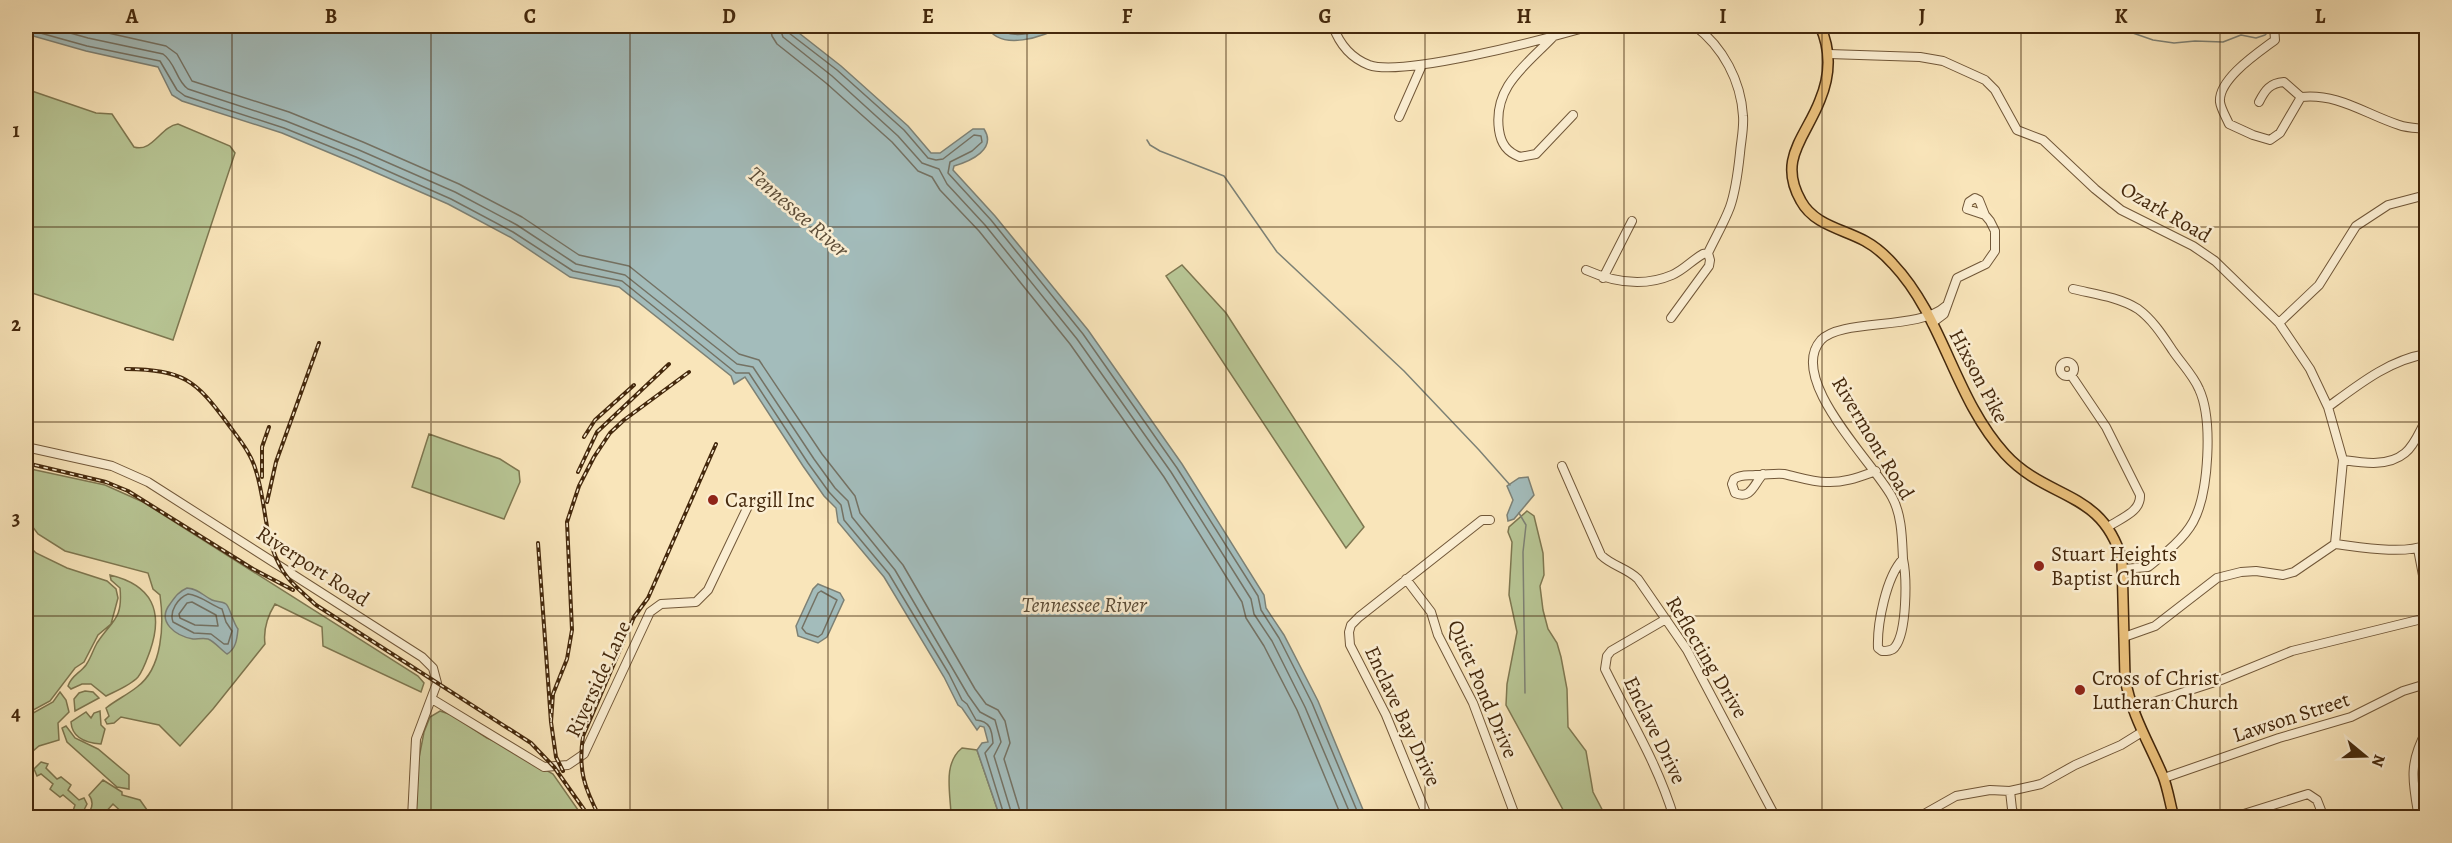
<svg xmlns="http://www.w3.org/2000/svg" width="2452" height="843" font-family="Alegreya,serif">
<rect width="100%" height="100%" fill="#f9e5ba"/>
<filter id="stains"><feTurbulence type="fractalNoise" baseFrequency=".00333" numOctaves="4"/><feColorMatrix values="0 0 0 0 .2 0 0 0 0 .09 0 0 0 0 .02 0 0 0 .5 -.17"/></filter>
<radialGradient id="worn" r=".72"><stop offset=".6" stop-color="#630" stop-opacity="0"/><stop offset="1" stop-color="#630" stop-opacity=".3"/></radialGradient>
<path fill="#b8c695" stroke="#7e7750" stroke-width="1.5" d="M26 89 96 113 112 114 134 147C152 153 161 126 178 124L230 146 235 153 173 340 26 291Z
M1182 265 1226 313 1364 527 1346 548 1166 276Z
M429 434 500 459 519 471 520 482 504 519 412 487Z
M26 468 105 485 143 502 418 676 424 683 421 692 323 646 322 627 275 604C267 617 263 629 265 644L213 709 180 746 159 725 121 717 114 723 107 724 105 720 109 716 106 708C116 700 127 695 137 687 163 668 164 624 160 595L153 589 148 573 65 551 38 534 26 518Z
M1527 511 1534 516 1543 553 1544 575 1540 586 1543 610 1548 629 1557 643 1561 657 1567 689 1568 727 1586 751 1593 792 1606 817H1567L1506 705 1507 684 1517 632 1509 595 1512 542 1508 532 1509 527Z
M26 543 36 553 67 568 107 581 116 589 118 598 111 624 98 635 84 662 75 668 50 701 26 714Z
M110 575C152 585 164 611 150 651 147 659 143 671 138 677 131 685 116 691 106 696L91 684H82L71 689 68 686C71 676 80 673 86 665 91 658 93 650 97 643 112 620 123 620 120 588L111 580Z
M85 691 93 692 99 698 75 711 74 699 79 693Z
M60 692 66 700 69 712 58 723 59 740 39 746 26 757V717L53 702Z
M100 711 101 725 105 729 101 744C87 743 72 738 71 722L86 712 91 718 94 713Z
M440 711 452 715 487 738 501 744 553 774 583 817 416 818 418 763 424 732 430 717Z
M66 726 75 738 98 749 129 775V789L117 787 67 742 62 728Z
M962 748 977 750 1000 817H951C951 794 942 764 962 748Z
M41 762 48 764 46 768 57 779 61 777 71 785 68 790 79 800 84 798 87 804 84 810 79 812 73 811 75 805 63 795 60 797 50 789 53 784 41 774 37 776 34 769Z
M103 780 122 792V795L140 800 152 817H127L113 804 101 817H85C92 810 95 803 89 795Z"/>
<path fill="#a3bcbb" stroke="#7d8175" stroke-width="1.5" d="M26 26H790L841 66 908 126 931 153H940L973 129H984C997 149 971 161 954 166L953 170 995 216 1088 330 1182 464 1264 595 1266 608 1284 635 1318 701 1366 817H1000L977 750 982 743 988 742 984 727 980 726 977 730 962 708 958 705 944 677 884 577 838 522 836 508 824 496 803 466 745 377 734 384 731 376 619 287 570 277 510 237 448 204 354 163 282 133 182 101 172 95 158 67 86 51 26 34Z
M987 26H1062C1045 37 999 52 987 26Z
M1528 477 1534 495 1514 519 1508 521 1507 515 1513 500 1507 486 1519 478Z
M818 584 840 593 844 600 827 637 818 643 798 636 796 626 813 589Z
M187 588C199 589 202 595 212 600 216 602 222 601 226 604 230 607 233 623 238 629 237 639 236 649 227 654 221 650 214 641 208 639 204 638 198 639 193 639 176 636 156 622 170 604 175 597 178 592 187 588Z"/>
<g fill="none" stroke-linecap="round" stroke-linejoin="round">
<path stroke="#747264" stroke-width="1.5" d="M45 26 88 38 163 54C176 63 176 81 188 89L286 121 359 150 455 192 517 225 576 264 625 275 737 364 753 367 814 459 835 488 848 501 852 517 895 570 968 695 980 712 995 720 1001 742 994 756 1013 818
M77 26 166 46 177 54 192 81 289 112 363 142 459 184 522 217 579 255 629 266 739 354 759 360 822 454 855 496 860 513 903 565 975 689 986 704 998 710 1005 721 1010 743 1004 759 1022 818
M770 26 772 36 777 44 826 83 892 142 918 171 932 177 940 190 979 231 1070 344 1164 477 1242 602 1246 618 1264 646 1297 710 1342 818
M779 26 783 37 832 76 898 136 922 163 939 169 947 184 985 225 1077 339 1171 472 1251 599 1254 614 1272 641 1305 707 1352 818
M787 26 789 33 837 70 904 130 928 158 936 160 943 159 974 135 981 136 982 142 972 151 950 162 948 173 991 220 1083 334 1177 468 1258 596 1261 610 1279 638 1312 703 1360 818
M994 26C1009 40 1034 34 1050 26
M26 29 87 46 160 61 177 90 185 96 284 128 356 157 451 199 513 232 573 271 622 281 736 373H749L808 463 829 492 841 505 844 520 889 574 949 674 962 700 967 704 976 720C990 721 992 730 993 743L985 753 1005 818
M821 591 837 600 822 634 818 637 806 633 802 628 818 593Z
M188 594C200 595 211 605 222 609L226 622 232 631 228 644H224L211 634 194 633 173 622C169 611 178 598 188 594Z
M192 602 216 615 218 626 195 625 180 618 179 614 187 603Z"/>
<path stroke="#7d8175" stroke-width="1.5" d="M892 26C912 35 918 33 938 26
M2120 26 2130 32 2153 40 2174 43 2195 41 2223 42 2241 35 2256 38 2265 35 2272 28
M1147 140 1150 145 1160 151 1224 176 1277 252 1404 371 1479 450 1510 485
M1519 513 1526 525 1523 552 1525 693"/>
<g stroke="#715738" stroke-width="10">
<path id="minor" d="M1333 26C1339 43 1351 58 1369 65 1402 77 1541 40 1580 29L1581 26
M2274 26 2275 40C2259 52 2218 79 2220 102 2221 109 2226 117 2229 124L2253 135 2270 140 2280 133 2301 97C2338 93 2365 114 2399 125 2407 128 2417 128 2426 129
M1580 29 1596 26
M1552 38C1525 66 1493 87 1499 130 1501 144 1507 152 1520 157L1536 154 1573 115
M1829 54 1920 57 1943 61 1985 80 1995 90 2017 130 2043 140 2095 189 2121 210 2193 246 2215 261 2279 323 2310 369 2328 407 2343 460 2335 544
M2259 102C2265 90 2270 83 2284 82L2301 97
M1399 117 1422 65
M1586 270C1613 282 1644 287 1672 275 1684 270 1692 260 1703 254L1708 253C1715 238 1724 223 1730 207 1736 190 1738 172 1740 153 1741 141 1744 128 1743 116 1741 81 1723 47 1695 26
M1603 278 1632 221
M2073 289C2094 294 2119 297 2138 309 2153 320 2163 336 2173 351 2181 363 2193 375 2199 389 2213 419 2209 493 2193 522 2183 540 2163 555 2148 567L2123 569
M1671 318 1709 266 1710 260 1708 253
M1932 323 1944 314 1957 278 1986 264 1995 251V231L1990 221 1985 215 1967 209 1969 202 1975 198 1979 200 1985 215
M2279 323 2319 285 2356 226 2388 205 2426 195
M2060 369a7 7 0 1 1 14 0a7 7 0 1 1-14 0Z
M2071 375 2106 427 2140 495C2141 512 2121 518 2108 527
M2328 407C2358 385 2389 360 2426 354
M26 447 112 466 148 482 422 657 433 668 437 683 416 739 412 818
M2343 460C2364 463 2388 467 2405 453 2415 445 2420 430 2426 420
M1562 466 1601 555C1612 566 1627 568 1638 579L1687 650 1776 818
M1763 474C1754 484 1751 500 1735 493L1732 484 1734 479C1741 474 1748 476 1756 475 1766 475 1775 473 1784 474 1798 477 1812 482 1826 482 1844 483 1859 477 1876 471
M2418 549 2426 591
M1903 559C1902 539 1902 515 1892 497 1874 463 1786 379 1821 340 1842 318 1919 331 1946 306
M1903 559C1907 578 1907 632 1895 647 1892 651 1887 651 1882 651L1878 648C1877 624 1886 577 1903 559Z
M1406 579 1431 612 1438 635 1473 703 1516 818
M1666 619 1611 651 1607 656 1605 669C1629 718 1658 764 1674 818
M2124 637 2155 626 2217 578 2241 572 2256 571 2283 575 2294 572 2335 544C2360 547 2404 555 2426 545
M432 699 544 767 568 765 584 754 650 612 661 604 696 602 708 590 751 500
M2132 709 2221 680 2292 651 2426 618
M2164 778 2279 738 2351 717 2403 691 2426 684
M2010 791 2012 809 2016 818
M1428 818 1386 715 1350 645 1349 632 1351 625 1359 617 1482 520H1490
M1917 818 1956 796 1990 790 2010 791 2041 784 2075 765 2121 745 2142 732
M2231 818 2308 794 2317 800 2324 818
M2419 818C2413 783 2408 765 2426 732"/>
</g>
<g stroke="#44280c" stroke-width="12">
<path id="major" d="M1820 26C1831 50 1830 76 1820 100 1806 137 1777 159 1801 201 1814 225 1843 229 1865 241 1876 247 1885 255 1893 264 1944 318 1954 398 2005 454 2048 501 2102 489 2122 560L2125 678C2131 714 2149 743 2163 776 2168 789 2170 804 2174 818"/>
</g>
<use href="#minor" stroke="#fbeed2" stroke-width="8"/>
<use href="#major" stroke="#ecc27d" stroke-width="9"/>
<g stroke="#44280c" stroke-width="4">
<path id="rail" d="M126 369C183 370 195 379 228 424 239 439 251 453 256 471 266 502 264 536 279 564 287 581 302 592 316 605L531 743 554 767 590 818
M584 437 595 420 634 385
M26 463 106 482 128 491 253 569 293 590
M578 472 597 432 669 364
M262 477V447L269 427
M267 502 276 462 319 343
M538 543 551 722 556 757 563 771
M551 722 553 694 567 659 572 630 567 522 579 486 594 457 610 433 624 420 689 372
M600 818C584 787 578 770 583 736L634 617 648 598 716 444"/>
</g>
<use href="#rail" stroke="#fbeed2" stroke-width="1.5" stroke-dasharray="4.5" stroke-linecap="butt"/>
</g>
<path fill="none" stroke="#44280c" stroke-width="1.5" stroke-opacity="0.55" d="M232 26V818M431 26V818M630 26V818M828 26V818M1027 26V818M1226 26V818M1425 26V818M1624 26V818M1822 26V818M2021 26V818M2220 26V818M26 227H2426M26 422H2426M26 616H2426"/>
<g fill="#8f2418" stroke="#fbeed2" stroke-width="2">
<circle cx="713" cy="500" r="6"/>
<circle cx="2039" cy="566" r="6"/>
<circle cx="2080" cy="690" r="6"/>
</g>
<g text-anchor="middle" dominant-baseline="central" stroke-width="5" stroke-linejoin="round" paint-order="stroke">
<g font-size="21" fill="#44280c" stroke="#fbeed2">
<text transform="translate(2166 212) rotate(30)">Ozark Road</text>
<text transform="translate(1979 376) rotate(62)">Hixson Pike</text>
<text transform="translate(1873 438) rotate(59)">Rivermont Road</text>
<text transform="translate(313 566) rotate(33)">Riverport Road</text>
<text transform="translate(1707 657) rotate(59)">Reflecting Drive</text>
<text transform="translate(598 679) rotate(-65)">Riverside Lane</text>
<text transform="translate(1483 689) rotate(67)">Quiet Pond Drive</text>
<text transform="translate(1403 716) rotate(65)">Enclave Bay Drive</text>
<text transform="translate(2291 717) rotate(-18)">Lawson Street</text>
<text transform="translate(1655 730) rotate(64)">Enclave Drive</text>
</g>
<g font-size="21" fill="#44280c" stroke="#fbeed2" text-anchor="start">
<text x="725" y="500">Cargill Inc</text>
<text x="2051" y="554">Stuart Heights<tspan x="2051" dy="24">Baptist Church</tspan></text>
<text x="2092" y="678">Cross of Christ<tspan x="2092" dy="24">Lutheran Church</tspan></text>
</g>
<g font-size="22" font-style="italic" fill="#5c4d38" stroke="#fbeed2">
<text transform="translate(798 212) rotate(41)">Tennessee River</text>
<text x="1084" y="605">Tennessee River</text>
</g>
</g>
<rect width="2452" height="843" fill="none" stroke="#f9e5ba" stroke-width="66"/>
<g transform="translate(2365 756) rotate(109)" stroke="#fbeed2" stroke-width="4.5" paint-order="stroke">
<path d="M0-4.5L10 22L0 15L-10 22Z" fill="#44280c"/>
<text y="-9" font-size="16" font-weight="bold" text-anchor="middle" fill="#44280c">N</text>
</g>
<rect x="33" y="33" width="2386" height="777" fill="none" stroke="#44280c" stroke-width="2"/>
<g font-size="20" text-anchor="middle" font-weight="bold" fill="#44280c">
<text x="132" y="23">A</text>
<text x="331" y="23">B</text>
<text x="530" y="23">C</text>
<text x="729" y="23">D</text>
<text x="928" y="23">E</text>
<text x="1127" y="23">F</text>
<text x="1325" y="23">G</text>
<text x="1524" y="23">H</text>
<text x="1723" y="23">I</text>
<text x="1922" y="23">J</text>
<text x="2121" y="23">K</text>
<text x="2320" y="23">L</text>
<text x="16" y="137">1</text>
<text x="16" y="331">2</text>
<text x="16" y="525">3</text>
<text x="16" y="720">4</text>
</g>
<rect width="100%" height="100%" filter="url(#stains)"/>
<rect width="100%" height="100%" fill="url(#worn)"/>
</svg>
